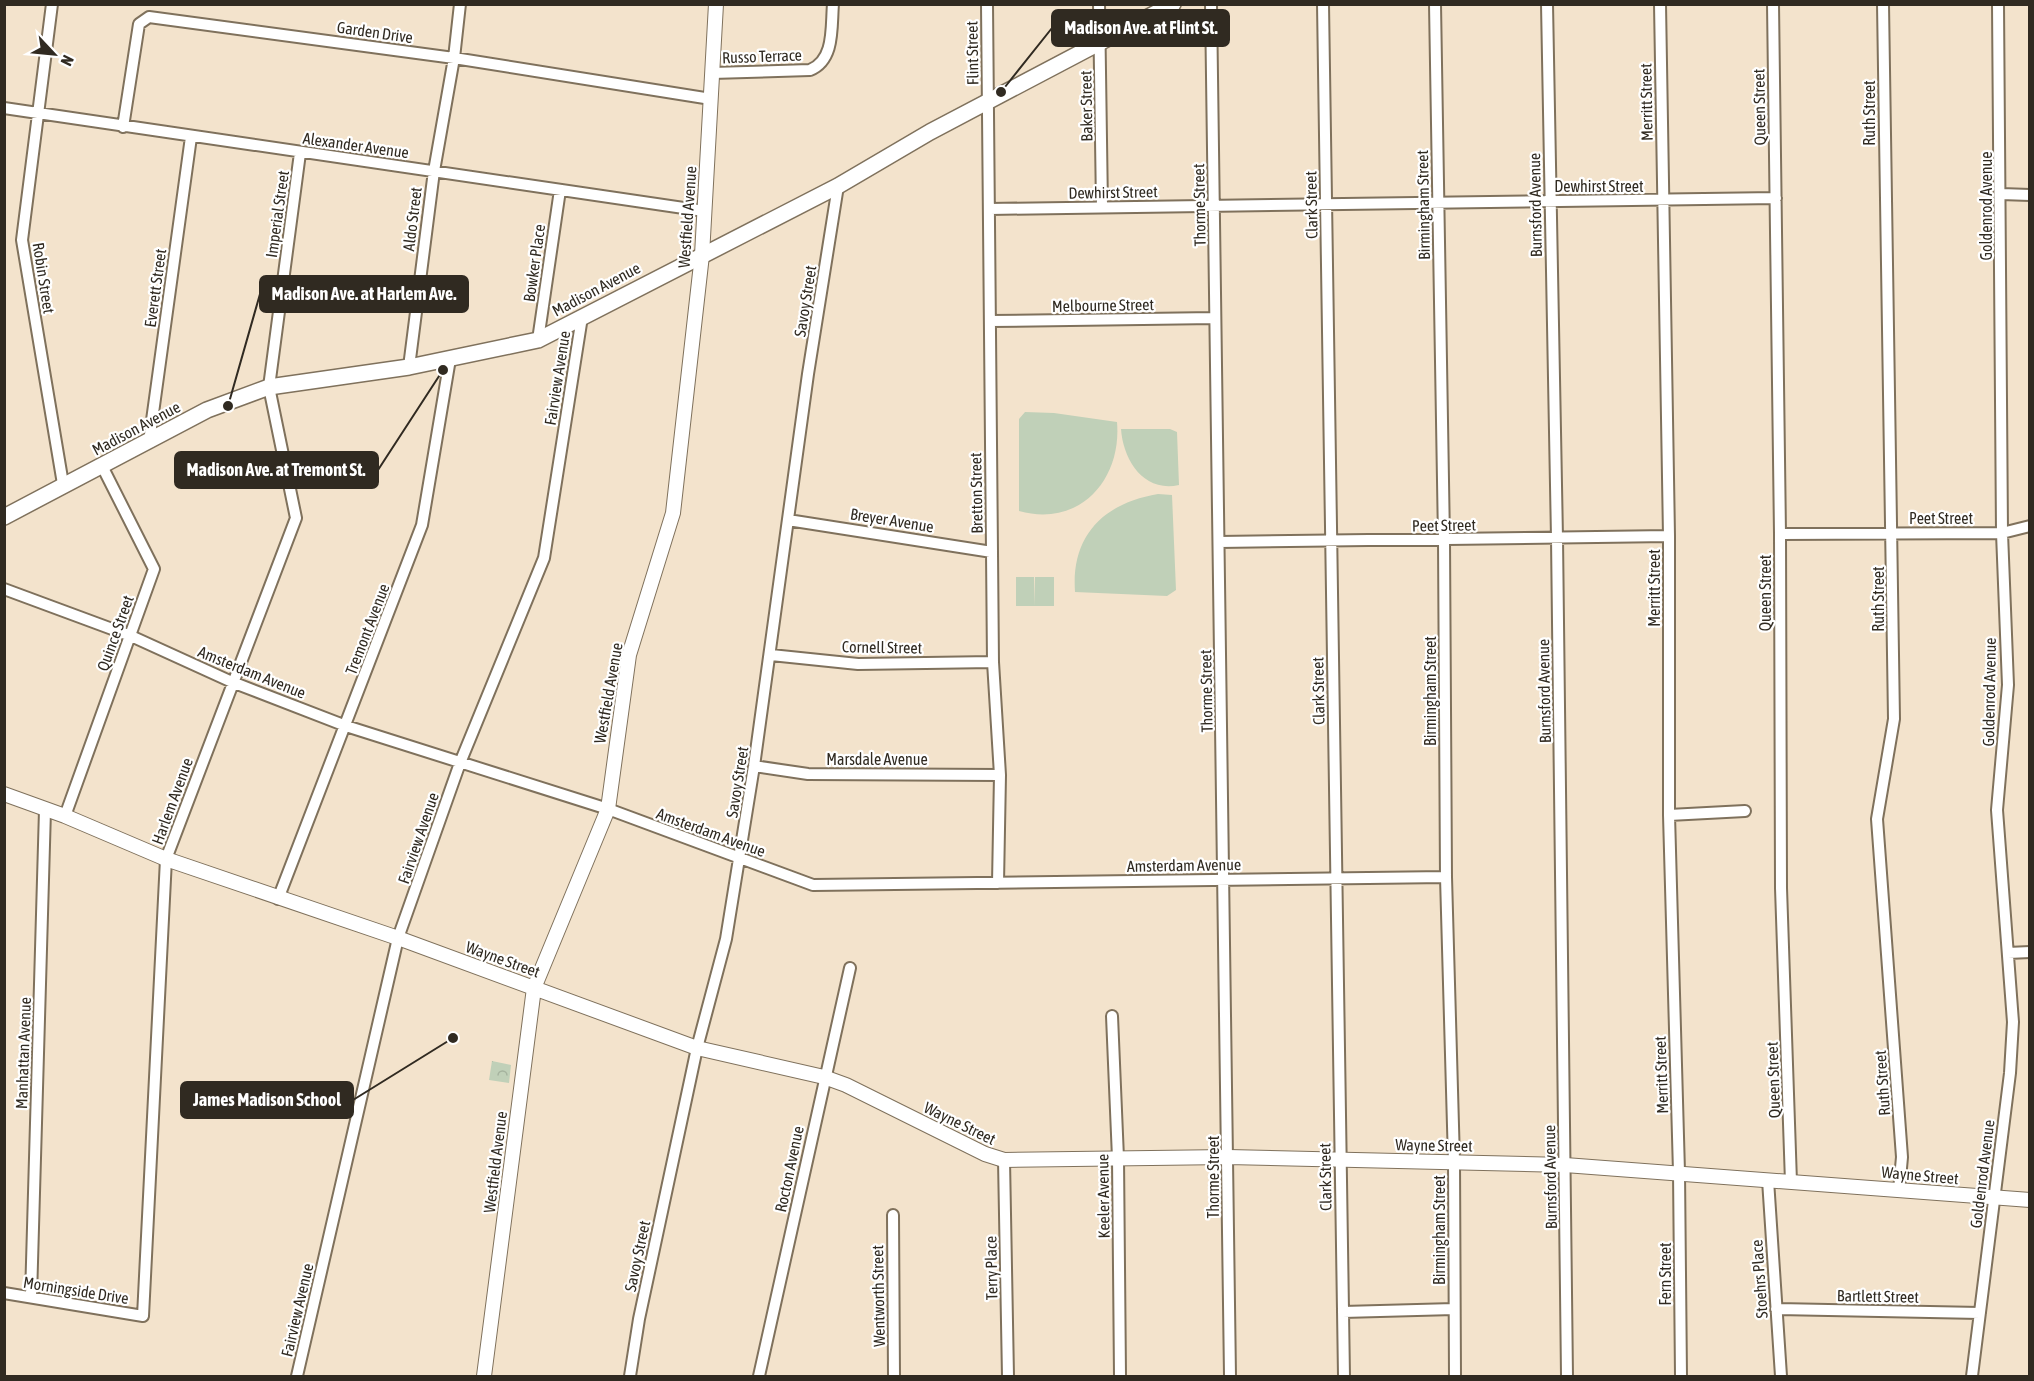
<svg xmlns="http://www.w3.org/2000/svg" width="2034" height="1381" font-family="'Asap Condensed',sans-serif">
<defs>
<pattern id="forest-crowns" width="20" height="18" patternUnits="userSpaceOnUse" patternTransform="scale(1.5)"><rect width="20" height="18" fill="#c0d0b8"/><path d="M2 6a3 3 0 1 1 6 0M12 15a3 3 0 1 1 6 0" fill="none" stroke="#a5b39e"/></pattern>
</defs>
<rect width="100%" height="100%" fill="#f3e3cc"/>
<path fill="url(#forest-crowns)" d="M492 1061 511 1065 509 1083 489 1080Z"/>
<path fill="#c0d0b8" d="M1025 412 1054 413 1117 422C1122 480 1079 528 1019 511V419Z
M1121 429H1170L1177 432 1179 485C1143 493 1123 459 1121 429Z
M1158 494 1172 495 1176 590 1167 596 1075 592C1071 535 1104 503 1158 494Z
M1016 577H1034V606H1016Z
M1035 577H1054V606H1034Z"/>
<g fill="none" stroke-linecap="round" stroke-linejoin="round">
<g stroke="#7f715c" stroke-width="14">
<path id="minor" d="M52 4 22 240 63 484
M987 4 993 662 1000 775 998 883
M1099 4 1102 207
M1211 4 1230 1376
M1323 4 1344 1376
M1435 4 1444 540 1446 877 1454 1161 1455 1376
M1547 4 1557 538 1567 1376
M1660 4 1669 536V815L1679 1172 1681 1376
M1773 4 1780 534 1781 888 1791 1182
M1883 4 1894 719 1877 819 1902 1157 1899 1190
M712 73 810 70C835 60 831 27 833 4
M4 108 704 211
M123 127 139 24 149 17 454 58 711 99
M2001 194 2030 195
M990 209 1776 198
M990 321 1215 318
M538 340 560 190
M409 367 434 171 454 58 460 4
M149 442 191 137
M788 520 992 552
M1780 534 2002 533 2030 526
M1219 542 1669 536
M4 589 131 636 232 682 346 726 608 809 813 885 1446 877
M771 655 858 664 993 662
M754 766 808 774 1000 775
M1669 815 1745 811
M65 816 154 569 102 466
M278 899 422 525 450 359
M2008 953 2030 952
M1112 1016 1118 1158 1120 1376
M1004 1160 1008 1376
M1768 1180 1781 1376
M893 1215 894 1376
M4 1293 143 1316 166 859 296 518 269 387 300 153
M31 1297 45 810
M1776 1309 1980 1313
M1343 1312 1454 1309
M297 1376 398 938 460 763 544 558 582 317
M630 1376 639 1319 697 1048 726 939 754 766 808 374 838 186
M759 1376 850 968
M1972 1376 2010 1073 2013 1022 1997 810 2008 685 2002 533 1998 4"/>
</g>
<g stroke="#7f715c" stroke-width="16">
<path id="tertiary" d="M4 794 65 816 166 859 398 938 697 1048 824 1077 846 1085 985 1154 1004 1160 1228 1157 1565 1165 2030 1200
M484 1376 534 988 608 809 629 655 673 513 702 255 716 4"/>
</g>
<g stroke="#7f715c" stroke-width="18">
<path id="secondary" d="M4 517 207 410 269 387 409 367 538 340 838 186 930 132 1173 4"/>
</g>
<use href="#minor" stroke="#fff" stroke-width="10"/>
<use href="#tertiary" stroke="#fff" stroke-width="14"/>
<use href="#secondary" stroke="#fff" stroke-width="15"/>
</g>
<g text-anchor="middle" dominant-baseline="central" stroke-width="4.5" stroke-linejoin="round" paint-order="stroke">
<g font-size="16" fill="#302a21" stroke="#fff">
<text transform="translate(375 32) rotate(8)">Garden Drive</text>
<text transform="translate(972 53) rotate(-91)">Flint Street</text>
<text transform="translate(762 56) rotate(-2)">Russo Terrace</text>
<text transform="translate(1646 102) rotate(-91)">Merritt Street</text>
<text transform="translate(1086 106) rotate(-91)">Baker Street</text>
<text transform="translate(1759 107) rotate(-91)">Queen Street</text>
<text transform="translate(1869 113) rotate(-90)">Ruth Street</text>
<text transform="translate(356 145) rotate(8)">Alexander Avenue</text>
<text x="1599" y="186">Dewhirst Street</text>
<text transform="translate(1113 192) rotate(-1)">Dewhirst Street</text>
<text transform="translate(1199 205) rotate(-91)">Thorme Street</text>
<text transform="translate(1311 205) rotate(-91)">Clark Street</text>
<text transform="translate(1423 205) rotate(-91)">Birmingham Street</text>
<text transform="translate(1535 205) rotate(-91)">Burnsford Avenue</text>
<text transform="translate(1986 206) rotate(-90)">Goldenrod Avenue</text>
<text transform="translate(277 214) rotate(-82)">Imperial Street</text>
<text transform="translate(687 217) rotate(-86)">Westfield Avenue</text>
<text transform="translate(412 219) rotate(-83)">Aldo Street</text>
<text transform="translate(534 263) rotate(-82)">Bowker Place</text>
<text transform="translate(44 278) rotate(81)">Robin Street</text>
<text transform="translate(155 288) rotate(-82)">Everett Street</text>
<text transform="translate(596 289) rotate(-28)">Madison Avenue</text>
<text transform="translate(805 301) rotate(-81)">Savoy Street</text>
<text transform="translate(1103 305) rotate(-1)">Melbourne Street</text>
<text transform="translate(557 378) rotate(-81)">Fairview Avenue</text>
<text transform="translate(136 428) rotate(-28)">Madison Avenue</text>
<text transform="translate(976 493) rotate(-91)">Bretton Street</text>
<text x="1941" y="518">Peet Street</text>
<text transform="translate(892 520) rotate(9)">Breyer Avenue</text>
<text transform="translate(1444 525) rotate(-1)">Peet Street</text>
<text transform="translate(1654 588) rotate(-90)">Merritt Street</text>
<text transform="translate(1765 593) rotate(-90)">Queen Street</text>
<text transform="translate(1878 599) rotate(-90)">Ruth Street</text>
<text transform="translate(367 629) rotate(-69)">Tremont Avenue</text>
<text transform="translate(115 633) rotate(-70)">Quince Street</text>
<text transform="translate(882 647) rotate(1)">Cornell Street</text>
<text transform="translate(252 672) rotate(22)">Amsterdam Avenue</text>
<text transform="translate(1206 691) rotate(-91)">Thorme Street</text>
<text transform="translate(1318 691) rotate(-91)">Clark Street</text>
<text transform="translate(1430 691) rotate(-90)">Birmingham Street</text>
<text transform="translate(1544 691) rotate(-91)">Burnsford Avenue</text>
<text transform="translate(1989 692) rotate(-89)">Goldenrod Avenue</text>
<text transform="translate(608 693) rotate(-80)">Westfield Avenue</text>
<text x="877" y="759">Marsdale Avenue</text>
<text transform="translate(737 782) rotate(-81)">Savoy Street</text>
<text transform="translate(172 801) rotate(-70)">Harlem Avenue</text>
<text transform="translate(711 832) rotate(20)">Amsterdam Avenue</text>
<text transform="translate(418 838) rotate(-71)">Fairview Avenue</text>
<text transform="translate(1184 865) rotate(-1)">Amsterdam Avenue</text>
<text transform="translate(503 959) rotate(20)">Wayne Street</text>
<text transform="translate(23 1053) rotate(-88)">Manhattan Avenue</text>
<text transform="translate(1661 1075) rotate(-92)">Merritt Street</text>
<text transform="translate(1773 1080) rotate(-92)">Queen Street</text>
<text transform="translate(1882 1083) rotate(-94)">Ruth Street</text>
<text transform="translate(960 1123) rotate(26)">Wayne Street</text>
<text transform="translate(1434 1145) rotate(1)">Wayne Street</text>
<text transform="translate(495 1162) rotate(-83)">Westfield Avenue</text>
<text transform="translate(789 1169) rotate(-78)">Rocton Avenue</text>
<text transform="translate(1982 1174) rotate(-83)">Goldenrod Avenue</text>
<text transform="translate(1920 1175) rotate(5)">Wayne Street</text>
<text transform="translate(1213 1177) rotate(-90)">Thorme Street</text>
<text transform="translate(1325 1177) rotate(-91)">Clark Street</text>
<text transform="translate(1550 1177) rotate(-91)">Burnsford Avenue</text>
<text transform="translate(1103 1196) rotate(-91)">Keeler Avenue</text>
<text transform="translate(1439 1230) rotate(-90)">Birmingham Street</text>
<text transform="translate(637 1256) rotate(-78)">Savoy Street</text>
<text transform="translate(991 1268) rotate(-91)">Terry Place</text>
<text transform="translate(1665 1274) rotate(-90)">Fern Street</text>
<text transform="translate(1759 1279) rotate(-94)">Stoehrs Place</text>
<text transform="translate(76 1290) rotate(9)">Morningside Drive</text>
<text transform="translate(878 1296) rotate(-91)">Wentworth Street</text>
<text transform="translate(1878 1296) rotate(1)">Bartlett Street</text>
<text transform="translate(297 1310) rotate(-77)">Fairview Avenue</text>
</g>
</g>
<path fill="none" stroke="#302a21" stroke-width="2" d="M1001 92L1052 28M228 406L260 294M443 370L378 470M453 1038L353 1100"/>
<g fill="#302a21" stroke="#fff" stroke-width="2">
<circle cx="1001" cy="92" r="6"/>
<circle cx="228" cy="406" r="6"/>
<circle cx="443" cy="370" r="6"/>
<circle cx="453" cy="1038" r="6"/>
</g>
<g fill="#302a21" stroke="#302a21" stroke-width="2">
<rect x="1052" y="10" width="177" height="36" rx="6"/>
<rect x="260" y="276" width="208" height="36" rx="6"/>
<rect x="175" y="452" width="203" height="36" rx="6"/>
<rect x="181" y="1082" width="172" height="36" rx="6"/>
</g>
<g font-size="18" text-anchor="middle" font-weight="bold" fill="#fff">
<text x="1141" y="34">Madison Ave. at Flint St.</text>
<text x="364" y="300">Madison Ave. at Harlem Ave.</text>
<text x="276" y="476">Madison Ave. at Tremont St.</text>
<text x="267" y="1106">James Madison School</text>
</g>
<rect width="2034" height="1381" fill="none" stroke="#302a21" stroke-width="12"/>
<g transform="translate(54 54) rotate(116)" stroke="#ffffff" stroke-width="4.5" paint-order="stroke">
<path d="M0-4.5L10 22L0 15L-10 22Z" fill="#302a21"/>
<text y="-9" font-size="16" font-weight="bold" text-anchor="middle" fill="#302a21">N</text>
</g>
</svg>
